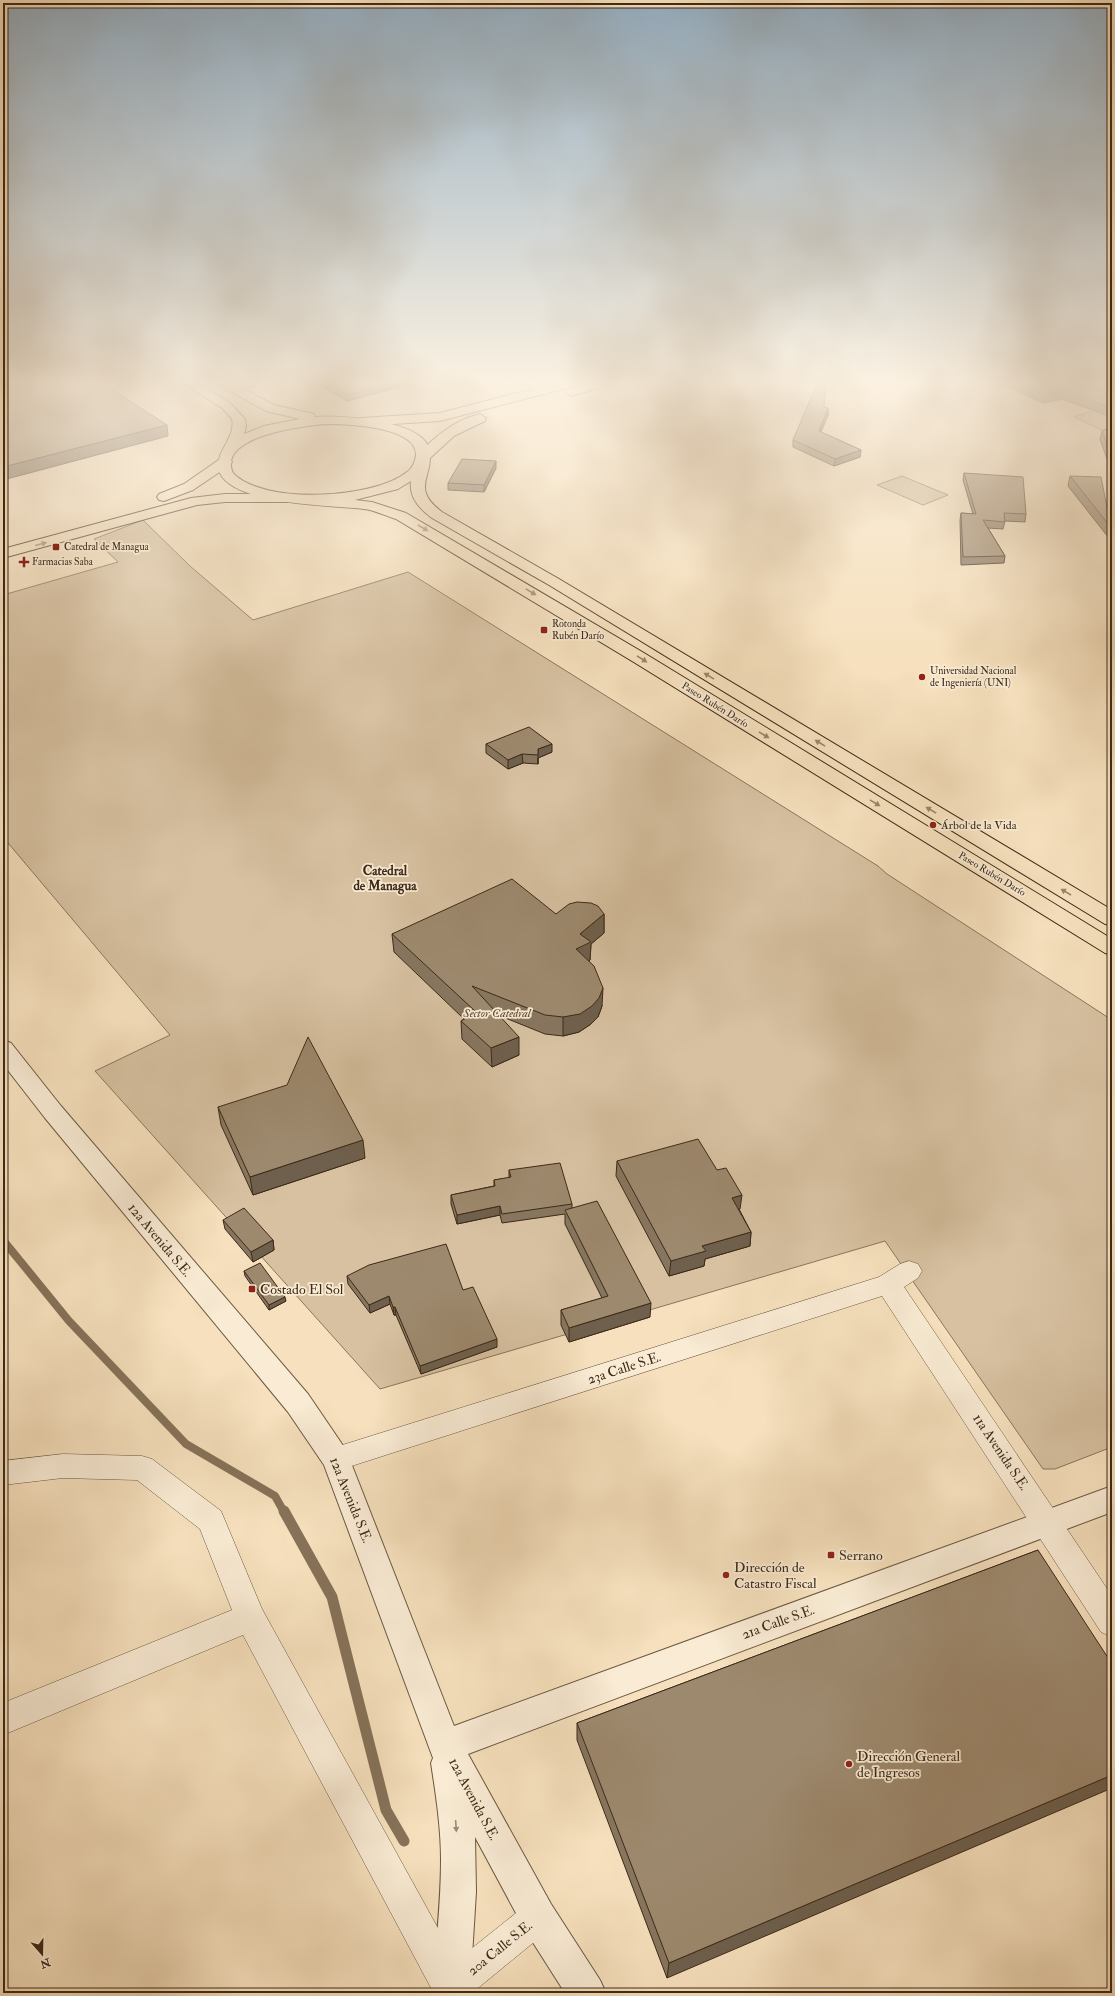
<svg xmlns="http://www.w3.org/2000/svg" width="1115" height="1996" font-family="'IM FELL Double Pica',serif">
<rect width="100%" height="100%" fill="#f6e0bd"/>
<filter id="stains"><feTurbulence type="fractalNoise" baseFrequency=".005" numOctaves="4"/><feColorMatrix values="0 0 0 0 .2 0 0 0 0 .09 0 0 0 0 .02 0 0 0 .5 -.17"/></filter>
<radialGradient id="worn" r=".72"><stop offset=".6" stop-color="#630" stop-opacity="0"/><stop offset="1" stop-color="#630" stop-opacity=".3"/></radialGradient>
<path fill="#d7c1a1" stroke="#8a765c" d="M1108 406 1112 408V434H1110L1074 417Z
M902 476 948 495 923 505 877 485Z
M143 520 190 566 253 620 408 572 878 866 887 874 1112 1020V1447L1055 1469H1043L885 1241 380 1389 95 1071 170 1035 3 837V595L118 562 94 539Z"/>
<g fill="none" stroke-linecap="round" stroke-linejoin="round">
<path stroke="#867259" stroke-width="8" d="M3 1240 69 1321 186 1444 275 1496 284 1512"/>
<path stroke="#867259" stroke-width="11" d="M284 1511 332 1597 386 1810 404 1841"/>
<g stroke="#6b5841" stroke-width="1">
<path id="minor" d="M514 379H530L551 391 545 395 541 393Z
M909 1261 918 1264 922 1271 918 1278 904 1287 1112 1596V1637L1101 1632 882 1296 336 1471 326 1468 322 1459 326 1450 336 1447 879 1277 900 1264Z
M63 1454 142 1456 152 1459 221 1511 262 1609 456 1961 526 1905 538 1900 550 1905 555 1917 550 1929 472 1993H433L431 1988 243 1635 3 1735V1703L232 1610 200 1529 137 1480 63 1478 3 1485V1461Z"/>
</g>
<g stroke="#6b5841" stroke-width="2">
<path id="tertiary" d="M3 1040 11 1043 61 1106 308 1394 346 1450 454 1726 1112 1486V1512L468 1754 551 1904 600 1980 606 1993H565L525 1930 475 1837 476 1892 470 1988 468 1993H434L432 1988C436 1946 441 1903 441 1860 441 1828 436 1795 431 1763L433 1758 324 1465 288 1412 45 1118 3 1064Z"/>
</g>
<g stroke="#3d2a18" stroke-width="2">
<path id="primary" d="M571 379H592L590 382 440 421 361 426 355 422 361 418 440 413Z
M601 379H620L618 382 572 396 566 392 568 389Z
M480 414 486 418 485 421 454 436 429 459H419L417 456 419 453C437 435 455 420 480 414Z
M225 458 230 459 232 462 230 465 193 490 164 501 159 500 157 497 159 494 184 484 220 459Z
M225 494H287L292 495 294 498 292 501 287 502H225L197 505 3 558V549L191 498Z"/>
</g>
<g stroke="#3d2a18" stroke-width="2">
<path id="trunk" d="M176 379H191L230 403 245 419 246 426 244 434 264 426 300 419 266 411 209 379H225L274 405 314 414 315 417C339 415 423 420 429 449 435 477 409 487 442 512L559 579 1112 910V925L1105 924 549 585 432 518C420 509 409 498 411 481L398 489 355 500 372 502 406 513 644 653 1112 939V955L1105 953 632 661 396 519C386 516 374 510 364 509 332 505 227 506 218 468 217 450 236 437 232 419L222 408ZM325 424C346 424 415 426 416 454 416 460 412 469 407 472 374 499 263 505 233 473 216 436 304 426 325 424Z"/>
</g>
<use href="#minor" fill="#f9ebd4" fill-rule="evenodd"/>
<use href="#tertiary" fill="#f9ebd4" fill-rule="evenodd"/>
<use href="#primary" fill="#f6e0bd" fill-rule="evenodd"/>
<use href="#trunk" fill="#f6e0bd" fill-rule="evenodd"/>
</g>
<path fill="#87765f" stroke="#3d2a18" d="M234 379H257L252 388Z
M309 379H397L400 387 347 401Z
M991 379H1112V417L1062 399 1043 403 999 382Z
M824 407 828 408V415L821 432 861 450 860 457 834 466 793 447V440Z
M1112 427V473L1100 439 1102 431Z
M496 468 484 492 448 490V483Z
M964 473 1026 514 1025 522 1005 521 1003 529 988 528 1005 556 1004 563 961 565 960 520 961 513 973 514 963 480Z
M1070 476 1110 523H1112V542L1068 486Z
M486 744 552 752 538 758V764L523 763 508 769 486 753Z
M556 914H604V933L591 944 590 960 589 961 602 1006 598 1017 591 1024 579 1032 563 1036 545 1034 498 1015 519 1055 492 1067 462 1039 461 1021 464 1019 394 952 392 934Z
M218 1107 365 1158 253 1195 221 1125Z
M617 1161 740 1209H739L751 1232 750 1246 705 1259 704 1266 669 1276 616 1176Z
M509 1170 572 1204V1208L650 1317 569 1342 561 1325V1310L602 1298 565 1224V1214L502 1223 500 1215 457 1224 451 1204V1195L494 1186V1180L509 1178Z
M223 1220 273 1240 274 1250 253 1262 225 1229Z
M244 1271 286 1301 269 1310 245 1276Z
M347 1276 463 1290 497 1347 421 1374 396 1315H394L390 1304 370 1313 348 1284Z
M1038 1550 667 1978 577 1740V1723Z"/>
<path fill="#6e604d" stroke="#3d2a18" d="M251 379H257L252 388Z
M400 381V387L347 401V395Z
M1064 391 1062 399 1043 403 1044 395Z
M828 408V415L818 438 819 431Z
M167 425 168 436 3 480V467Z
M861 450 860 457 834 466 835 459Z
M496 461V468L484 492V485Z
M552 744V752L538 758V764V749Z
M522 754 523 763 508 769V760Z
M604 914V933L591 944 590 960 576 967V949L580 934Z
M603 988 602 1006 598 1017 591 1024 579 1032 563 1036V1017Z
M519 1037V1055L492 1067 491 1048Z
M363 1140 365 1158 253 1195 250 1177Z
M742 1195 740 1209 730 1212 732 1198Z
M500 1206V1215L457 1224V1215Z
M751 1232 750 1246 705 1259 704 1266 669 1276 671 1261 702 1246Z
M273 1240 274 1250 253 1262 251 1252Z
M389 1296 390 1304 370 1313 369 1305Z
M285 1297 286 1301 269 1310V1305Z
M651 1303 650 1317 569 1342V1328Z
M393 1307H395L396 1315H394Z
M497 1339V1347L421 1374 420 1366Z
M1112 1775V1788L667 1978 669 1963Z"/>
<path fill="#9d896e" stroke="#3d2a18" d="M3 379H96L167 425 3 467Z
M319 379H397L400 381 347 395Z
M819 379H826L824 407 828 408 819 431 861 450 835 459 793 440Z
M1011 379H1112V408L1064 391 1044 395Z
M1112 427V459L1102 431Z
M462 459 496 461 484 485 448 483Z
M964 473 1023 477 1026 514 1004 513 1005 522 983 520 1005 556 963 557 961 513 976 514Z
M1070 476 1101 477 1110 523H1112V529Z
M529 727 552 744 538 749V755L522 754 508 760 486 744Z
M512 879 556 914 569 904 577 902 591 903 598 906 604 914 580 934 591 942 576 949 594 966 603 988 599 998 592 1006 580 1014 563 1017 545 1015 472 986 519 1037 491 1048 461 1021 476 1012 392 934Z
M308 1037 363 1140 250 1177 218 1107 287 1085Z
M698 1139 717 1170 726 1168 742 1195 732 1198 751 1232 702 1246 706 1251 671 1261 617 1161Z
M560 1163 572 1204 502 1214 500 1206 457 1215 451 1195 495 1186 494 1180 511 1177 509 1170Z
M597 1201 651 1303 569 1328 561 1310 608 1296 565 1210Z
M244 1208 273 1240 251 1252 223 1220Z
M446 1244 463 1290 473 1287 497 1339 420 1366 395 1307H393L389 1296 369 1305 347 1276 369 1265Z
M260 1263 285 1297 269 1305 244 1271Z
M1038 1550 1112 1664V1775L669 1963 577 1723Z"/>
<defs><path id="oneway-solid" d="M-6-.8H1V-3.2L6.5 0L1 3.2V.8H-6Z"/></defs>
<g fill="#9a856a">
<use href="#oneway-solid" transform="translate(423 528) rotate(30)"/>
<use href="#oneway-solid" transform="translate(41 544) rotate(-15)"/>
<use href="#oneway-solid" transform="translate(531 592) rotate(31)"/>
<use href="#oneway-solid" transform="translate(642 659) rotate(32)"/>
<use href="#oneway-solid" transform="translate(709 676) rotate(-149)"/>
<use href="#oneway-solid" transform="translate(764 735) rotate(31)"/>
<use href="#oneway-solid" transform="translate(820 743) rotate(-149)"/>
<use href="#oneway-solid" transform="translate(875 803) rotate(31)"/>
<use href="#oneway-solid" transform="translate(931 810) rotate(-149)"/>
<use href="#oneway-solid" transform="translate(1066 892) rotate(-149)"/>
</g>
<use fill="#9b8a76" href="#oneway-solid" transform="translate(456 1826) rotate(86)"/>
<linearGradient id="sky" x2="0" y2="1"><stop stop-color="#94adc0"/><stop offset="0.58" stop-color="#fbf1e1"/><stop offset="1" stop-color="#fbf1e1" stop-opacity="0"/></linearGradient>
<rect width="1115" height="659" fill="url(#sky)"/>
<g fill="#8f2418" stroke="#f9ebd4" stroke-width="1.5">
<rect x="52" y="543" width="8" height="8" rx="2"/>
<path d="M22 556h4v4h4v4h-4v4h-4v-4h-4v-4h4z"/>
<rect x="540" y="626" width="8" height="8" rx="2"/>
<circle cx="922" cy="677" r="4"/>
<circle cx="933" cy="825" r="4"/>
<rect x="248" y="1285" width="8" height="8" rx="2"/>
<rect x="827" y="1551" width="8" height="8" rx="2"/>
<circle cx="726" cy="1575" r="4"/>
<circle cx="849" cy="1764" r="4"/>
</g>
<g text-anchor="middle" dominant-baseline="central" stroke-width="3.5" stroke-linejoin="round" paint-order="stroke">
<g font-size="10" fill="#3d2a18" stroke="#f9ebd4" text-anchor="start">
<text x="64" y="547">Catedral de Managua</text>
<text x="32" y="562">Farmacias Saba</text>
<text x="552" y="624">Rotonda<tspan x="552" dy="12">Rubén Darío</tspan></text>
<text x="930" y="671">Universidad Nacional<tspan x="930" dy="12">de Ingeniería (UNI)</tspan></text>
</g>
<g font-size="10" fill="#3d2a18" stroke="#f9ebd4">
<text transform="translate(715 705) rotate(32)">Paseo Rubén Darío</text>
<text transform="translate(992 874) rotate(31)">Paseo Rubén Darío</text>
</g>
<g font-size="12" fill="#3d2a18" stroke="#f9ebd4" text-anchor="start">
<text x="941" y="825">Árbol de la Vida</text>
</g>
<g font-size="12" font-style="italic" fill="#5c4833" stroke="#f9ebd4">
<text x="497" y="1013">Sector Catedral</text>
</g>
<g font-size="13" font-weight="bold" fill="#3d2a18" stroke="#f9ebd4">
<text x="385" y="871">Catedral<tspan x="385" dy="15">de Managua</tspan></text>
</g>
<g font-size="14" fill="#3d2a18" stroke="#f9ebd4">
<text transform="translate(160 1240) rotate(50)">12a Avenida S.E.</text>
<text transform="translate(624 1368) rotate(-18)">23a Calle S.E.</text>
<text transform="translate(1001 1452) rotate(56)">11a Avenida S.E.</text>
<text transform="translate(351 1500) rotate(68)">12a Avenida S.E.</text>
<text transform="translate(778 1622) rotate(-20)">21a Calle S.E.</text>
<text transform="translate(474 1799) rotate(62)">12a Avenida S.E.</text>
<text transform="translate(500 1948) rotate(-39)">20a Calle S.E.</text>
</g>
<g font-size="14" fill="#3d2a18" stroke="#f9ebd4" text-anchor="start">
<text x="260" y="1289">Costado El Sol</text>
<text x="839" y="1555">Serrano</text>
<text x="734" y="1567">Dirección de<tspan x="734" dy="16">Catastro Fiscal</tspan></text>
<text x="857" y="1756">Dirección General<tspan x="857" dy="16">de Ingresos</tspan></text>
</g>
</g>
<rect width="1115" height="1996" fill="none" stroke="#f6e0bd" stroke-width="16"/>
<rect x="4" y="4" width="1107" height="1988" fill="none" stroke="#3d2a18" stroke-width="2"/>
<rect x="8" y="8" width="1099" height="1980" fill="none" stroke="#3d2a18"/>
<g transform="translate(42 1954) rotate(160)" stroke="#f9ebd4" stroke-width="3" paint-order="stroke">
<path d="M0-3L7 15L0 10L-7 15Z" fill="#3d2a18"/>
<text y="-6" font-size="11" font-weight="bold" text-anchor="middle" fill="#3d2a18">N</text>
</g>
<rect width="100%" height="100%" filter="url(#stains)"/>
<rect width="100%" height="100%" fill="url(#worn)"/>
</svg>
